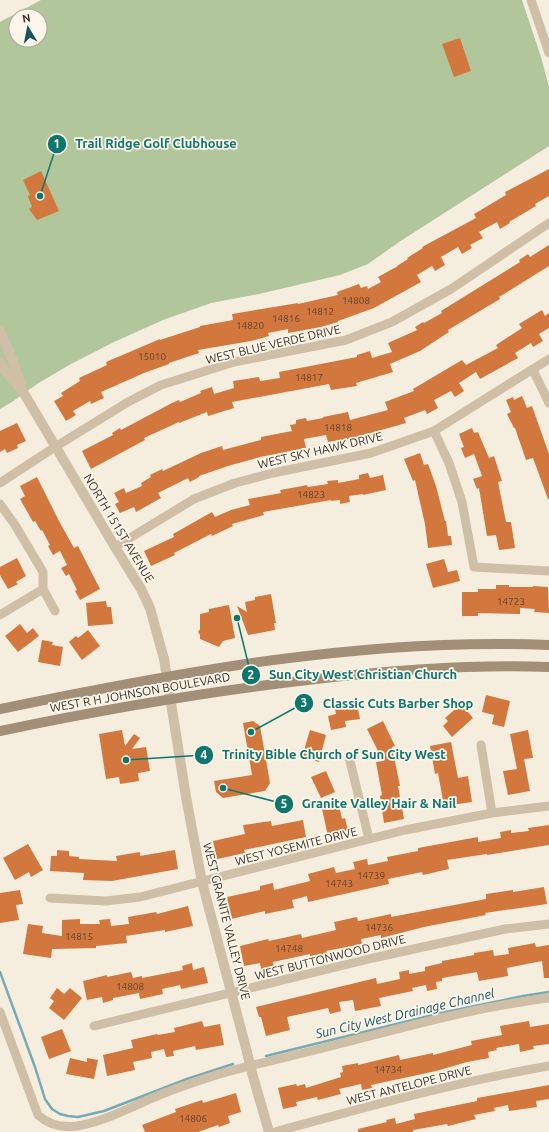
<svg xmlns="http://www.w3.org/2000/svg" width="549" height="1132" font-family="Ubuntu,sans-serif">
<rect width="100%" height="100%" fill="#f5eddd"/>
<path fill="#b1c69b" fill-rule="evenodd" d="M41 0H522L541 57 549 87V146L399 242 368 264 340 275 259 294 211 303 163 320 114 342 71 364 37 384 12 402 0 409V22ZM16 16H40V40H16Z"/>
<g fill="none" stroke-linecap="round" stroke-linejoin="round">
<path stroke="#78aab5" stroke-width="2.5" d="M0 972 35 1067 45 1099 52 1109 60 1114 68 1116 78 1117 104 1111 187 1079 233 1064
M266 1056 441 1013 523 996 549 992"/>
</g>
<path fill="#d2783e" d="M460 38 471 71 454 77 442 44Z
M549 169V196L535 204 536 206 509 222 510 223 500 229 497 222 479 232 483 238 470 245 472 248 462 254 458 247 441 257 445 265 435 271 432 266 417 275 421 282 374 308 338 321V322L321 327 288 333V329L268 333 269 336 251 341 198 350 199 353 169 363V364L144 373 101 392 104 398 91 404 90 401 73 411 76 415 66 421 54 401 63 396 61 393 80 381 79 378 107 365 106 362 160 339V340L200 327V326L233 320 232 314 298 303V304L338 295 337 292 359 284 361 288 367 286 368 289 381 282 378 277 398 266H397L408 259 407 258 423 248 422 247 476 218 474 214 506 195 505 192Z
M41 171 59 211 37 220 29 209 32 207 28 196 30 195 23 180Z
M549 245V266L499 297 500 299 448 330 449 332 420 351 390 364 393 372 356 383 357 386 331 390 329 384 232 402 234 408 208 416 207 412 179 423V422L144 438 145 440 91 469 82 451 113 435 112 433 120 428 121 430 172 403 179 400 180 402 201 393 200 391 212 387 214 394 234 388 233 381 259 377 260 381 280 378 279 372 357 357V355L370 351 372 358 392 352 388 343 417 330 415 327 423 322 424 323 442 313 441 311 520 262 519 260 528 254 530 257Z
M542 310 545 316 549 313V328L539 334 543 341 533 347 531 343 515 353 518 358 480 379 476 372 459 383 464 391 455 397 451 391 434 400 438 408 427 414 425 410 404 418 406 423 353 438 328 442 326 435 304 439 306 448 260 457 228 466 199 476V477L190 482 188 478 158 493 161 498 136 512 134 507 120 513 115 504 119 502 114 493 124 488 126 493 142 486 141 483 151 477 150 475 162 469 163 471 201 453 222 446 223 450 261 440V437L292 431 290 425 296 424V420L306 418 307 421 323 418V417L348 412 350 420 388 410 385 402 414 391 413 389 462 360 466 365 498 348 496 345 522 328 519 324Z
M522 396 527 408 532 406 549 454V499H548L533 458 526 460 515 428H514L507 414 511 412 506 400 513 397 514 400Z
M17 423 26 441 17 445 18 448 7 453 5 449 0 452V431Z
M472 428 474 433 478 432 489 458 494 456 502 481 498 482 506 522H511L515 548 499 550 496 535 487 536 479 488 477 489 473 479 482 476 474 454 465 458 461 448 464 447 459 434Z
M420 453 424 465 428 464 436 486 445 521H446L448 536H451L452 545 428 548 425 524 415 480 413 481 404 459Z
M368 473 370 478 383 475 386 490 363 495V494L349 496 350 502 340 504V500L331 501V500L263 512 264 515 232 524 233 526 212 536 211 534 174 553 175 555 151 566 144 551 174 537 173 534 212 512 215 517 231 510 250 505 248 499 281 493 280 490 297 487 307 485 308 487 328 484 327 481 338 480V483L359 479V475Z
M37 477 59 521 74 548 78 546 100 589 80 600 75 591 77 590 69 574 66 576 61 568 67 565 60 551 53 555 48 546 50 545 42 530 41 531 35 521 33 522 20 499 25 496 20 486Z
M17 558 26 576 16 582 18 584 8 589 0 575V567Z
M444 559 448 572 457 570 460 581 433 588 426 564Z
M496 585H509V587H533V586L548 587 549 613 534 612 535 609 520 608V614L478 613V616H462V592H478V589H496Z
M271 594 276 623H274L275 630 248 635 237 606 247 612 245 602 255 600V597Z
M106 601 107 607H111L113 624 88 626 86 603Z
M229 605 235 638 223 641 219 647 200 639V635L198 632 200 629V614L209 612V609Z
M20 624 27 633 33 628 39 636 18 652 5 636Z
M88 630 100 646 82 660 69 642 76 636 78 638Z
M42 640 53 642 52 645 63 647 60 666 38 662Z
M486 695 510 701 504 727 492 724 494 715 482 712Z
M356 699 360 719 345 721 346 727 331 730 328 716 336 714 334 703Z
M461 704 473 718 452 737 443 726 448 721 445 718Z
M253 721 260 726 270 783 265 791 223 798 216 792 214 781 252 775 243 723Z
M383 721 395 746 392 747 400 786H398L404 819 384 823 380 796 382 795 376 762 383 761 367 729Z
M122 730 125 746 134 734 140 738 132 749 146 747 150 771 138 773 139 781 120 784 119 777 106 779 99 734Z
M310 730 326 735 319 762 302 757Z
M528 730 533 758 524 759 530 791 508 795 503 771 517 769 510 734Z
M451 742 458 778 468 776 472 802 444 806 438 773 435 774 430 746Z
M326 771 335 792 321 798 311 777Z
M339 805 342 819 345 818 348 831 328 836 322 809Z
M303 820 306 837 244 850 245 853 217 859 213 841 245 834 243 825 271 821 272 826Z
M549 825V845L487 855V854L447 860 449 869 423 875 422 872 388 879 389 884 308 902 307 896 292 900 294 908 265 914V911L231 919 227 897 260 890V886L273 883 274 890 310 881 308 874 323 870 334 867 336 873 355 869 353 862 367 859 368 865 388 861 387 857 418 851V848L478 837V842L501 838 500 832 511 830V833L529 831 528 828Z
M28 844 43 870 31 877 29 872 15 880 3 858Z
M57 850 69 851V856L79 857V859L117 861 116 856 140 852V856L175 850 178 869 112 881 83 880 84 873 50 871 51 856H57Z
M544 887 547 904 485 913 486 915 424 927 381 938V935L361 939 362 944 326 951 327 953 310 957V954L273 962 274 966 261 969 260 963 244 966 240 946 268 939 269 941 301 934 302 938 336 930 334 922 357 917 358 921 391 914V917L486 899V894L513 890V892Z
M20 890 23 904 16 905 19 920 0 923V893Z
M188 906 193 926 165 932V930L126 936 127 943 96 946V948L52 949 51 958 23 954 28 924 43 926 42 933 62 936V920L80 919V924H100L99 920 110 919 111 926 129 924 128 917 156 912 157 914Z
M535 943 536 947 549 945V978H544L542 961 507 968 508 976 479 981 477 972 442 978V981L436 982 437 989 427 991 426 985 412 988 413 991 379 998 381 1006 355 1011 353 1000 339 1002 341 1011 330 1014 328 1008 287 1017 290 1030 266 1036 261 1017H259L256 1007 376 978 377 984 400 979 399 972 409 970V974L425 971V967L442 963V961L474 955V953L493 950 494 956 509 954 508 948Z
M192 963 193 970 204 967 208 983 181 989 180 985 162 989 163 994 140 999 139 993 113 998V1000L103 1003 102 997 87 1000 83 981 107 975V977L131 972 133 978 142 976V978L183 970 182 966Z
M57 988 64 994 70 988 82 998 64 1020 49 1008 54 1001 50 998Z
M202 1021 204 1027 220 1024 224 1045 196 1050 195 1046 173 1051 174 1056 166 1057 164 1049 151 1052 152 1058 133 1062 135 1070 107 1076 103 1055 133 1048 131 1040 157 1034 158 1035 175 1032 174 1028Z
M529 1021 530 1027 549 1024V1044L533 1046 534 1049 520 1052 519 1044 496 1048 497 1050 488 1052 489 1058 467 1062 436 1071 371 1085 372 1088 362 1090 361 1084 339 1089 341 1094 318 1100 317 1097 296 1102 297 1106 283 1109 278 1088 296 1084 297 1086 305 1084 306 1088 341 1077 340 1073 343 1072 342 1066 353 1064 358 1063V1065L399 1055 400 1060 433 1053V1055L472 1045 471 1041 502 1035 500 1026Z
M62 1029 71 1051 49 1059 41 1037Z
M70 1058 87 1062V1058L98 1060 94 1079 66 1074Z
M549 1085V1099L536 1101 537 1107 509 1111 508 1105 494 1108 495 1111 474 1115 476 1119 448 1126 447 1124 413 1130V1132H358V1129L387 1122 386 1120 395 1118 396 1124 415 1119 414 1114 477 1101V1098Z
M236 1093 241 1112 228 1116 230 1123 219 1127 218 1125 198 1132H145L142 1125 176 1112 175 1109 202 1100 203 1103Z"/>
<g fill="none" stroke-linecap="round" stroke-linejoin="round">
<path stroke="#cfbfa7" stroke-width="9" d="M531 0 549 53
M533 370 549 403
M434 431 449 463 462 502 474 567 549 571
M0 483 55 447 128 402 161 385 234 362 346 340 392 322 451 289 549 223
M0 504 15 525 43 572V589L55 611
M115 547 194 499 235 483 273 473 371 453 434 431 549 359
M0 615 43 589
M481 745 492 813
M349 757 369 839
M50 898 106 901 140 897 405 830 492 813 549 806
M0 1012 38 1115C49 1125 63 1128 77 1126 107 1121 134 1105 162 1094 179 1087 198 1081 216 1075 254 1064 293 1056 331 1046 402 1028 475 1007 549 998
M94 1026 373 958 505 929 549 924
M275 1132C366 1107 456 1082 549 1066"/>
<path stroke="#cfbfa7" stroke-width="10" d="M0 331 13 361 21 386
M0 362 5 371 22 390 115 547 141 589 150 608 164 659 186 797 202 882 247 1052
M252 1073 269 1132"/>
<path stroke="#a38e78" stroke-width="10" d="M0 709C179 672 365 637 549 645
M0 731C105 709 210 691 316 679 394 670 471 664 549 667"/>
<path stroke="#cfbfa7" stroke-width="10" d="M247 1052 252 1073"/>
</g>
<g text-anchor="middle" dominant-baseline="central" stroke-width="3.5" stroke-linejoin="round" paint-order="stroke">
<g font-size="10" fill="#60432e">
<text x="356" y="300">14808</text>
<text x="320" y="311">14812</text>
<text x="286" y="318">14816</text>
<text x="250" y="325">14820</text>
<text x="152" y="356">15010</text>
<text x="309" y="377">14817</text>
<text x="338" y="427">14818</text>
<text x="311" y="494">14823</text>
<text x="511" y="601">14723</text>
<text x="371" y="875">14739</text>
<text x="339" y="883">14743</text>
<text x="379" y="927">14736</text>
<text x="79" y="936">14815</text>
<text x="289" y="948">14748</text>
<text x="130" y="986">14808</text>
<text x="388" y="1069">14734</text>
<text x="193" y="1118">14806</text>
</g>
<g font-size="12" fill="#3a3128" stroke="#fcf6ea">
<text transform="translate(273 344) rotate(-13)">WEST BLUE VERDE DRIVE</text>
<text transform="translate(320 450) rotate(-13)">WEST SKY HAWK DRIVE</text>
<text transform="translate(119 528) rotate(59)">NORTH 151ST AVENUE</text>
<text transform="translate(140 692) rotate(-10)">WEST R H JOHNSON BOULEVARD</text>
<text transform="translate(296 846) rotate(-14)">WEST YOSEMITE DRIVE</text>
<text transform="translate(227 921) rotate(76)">WEST GRANITE VALLEY DRIVE</text>
<text transform="translate(330 957) rotate(-14)">WEST BUTTONWOOD DRIVE</text>
<text transform="translate(409 1085) rotate(-14)">WEST ANTELOPE DRIVE</text>
</g>
<g font-size="13" font-style="italic" fill="#195161" stroke="#fcf6ea">
<text transform="translate(405 1013) rotate(-13)">Sun City West Drainage Channel</text>
</g>
</g>
<path fill="none" stroke="#0f766e" stroke-width="1.5" d="M40 196L57 144M237 618L251 675M251 732L304 703M126 760L204 755M223 788L284 804"/>
<g fill="#0f766e" stroke="#fcf6ea" stroke-width="1.5">
<circle cx="40" cy="196" r="4"/>
<circle cx="237" cy="618" r="4"/>
<circle cx="251" cy="732" r="4"/>
<circle cx="126" cy="760" r="4"/>
<circle cx="223" cy="788" r="4"/>
<circle cx="57" cy="144" r="10"/>
<circle cx="251" cy="675" r="10"/>
<circle cx="304" cy="703" r="10"/>
<circle cx="204" cy="755" r="10"/>
<circle cx="284" cy="804" r="10"/>
</g>
<g font-size="12" text-anchor="middle" font-weight="bold" fill="#fff">
<text x="57" y="148">1</text>
<text x="251" y="679">2</text>
<text x="304" y="707">3</text>
<text x="204" y="759">4</text>
<text x="284" y="808">5</text>
</g>
<g font-size="13" text-anchor="middle" font-weight="bold" fill="#0f766e" stroke="#fcf6ea" stroke-width="3.5" stroke-linejoin="round" paint-order="stroke">
<text x="156" y="148">Trail Ridge Golf Clubhouse</text>
<text x="363" y="679">Sun City West Christian Church</text>
<text x="398" y="708">Classic Cuts Barber Shop</text>
<text x="334" y="759">Trinity Bible Church of Sun City West</text>
<text x="379" y="808">Granite Valley Hair &amp; Nail</text>
</g>
<g transform="translate(28 28) rotate(350)"><circle r="19" fill="#fcf6ea" stroke="#aea79c"/>
<path d="M0-3L7 15L0 10L-7 15Z" fill="#195161"/>
<text y="-6" font-size="11" font-weight="bold" text-anchor="middle" fill="#3a3128">N</text>
</g>
</svg>
